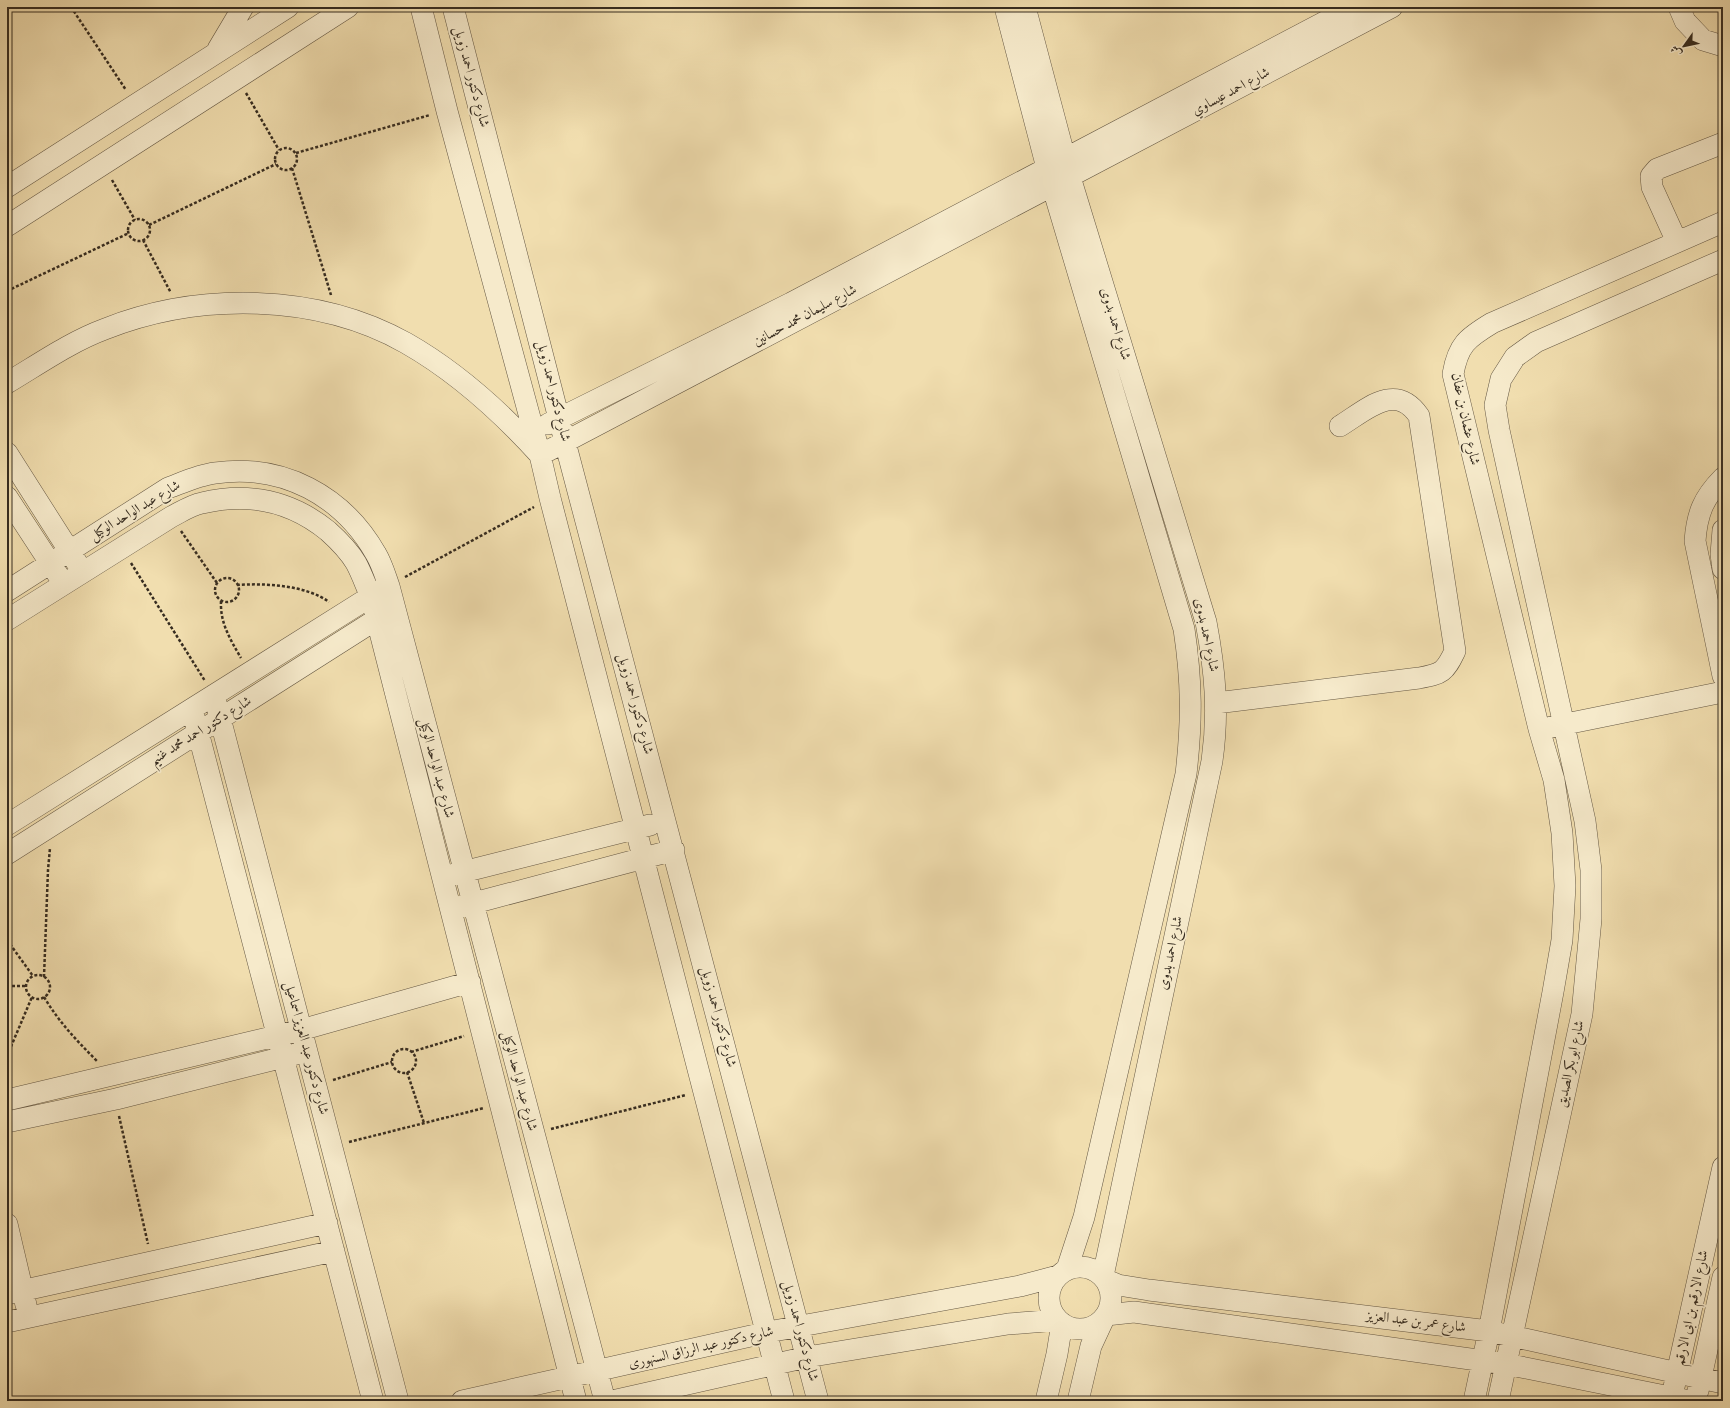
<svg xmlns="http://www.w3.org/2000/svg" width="1730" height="1408" font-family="Vollkorn,Amiri,serif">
<rect width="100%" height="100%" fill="#f1deaf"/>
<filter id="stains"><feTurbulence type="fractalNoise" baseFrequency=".005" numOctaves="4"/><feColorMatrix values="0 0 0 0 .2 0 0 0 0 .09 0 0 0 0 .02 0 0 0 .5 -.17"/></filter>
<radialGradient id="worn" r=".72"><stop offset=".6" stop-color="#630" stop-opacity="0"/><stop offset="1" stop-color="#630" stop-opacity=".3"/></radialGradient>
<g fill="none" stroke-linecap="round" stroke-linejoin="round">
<g stroke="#655844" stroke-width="22">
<path id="minor" d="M421 7 447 111 540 455 550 498 784 1401
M453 7 565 442 818 1401
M1005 7 1047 168 1184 629C1192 682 1192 722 1186 774L1084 1217 1067 1269
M1025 7 1070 177 1206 622C1215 670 1219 712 1212 761L1103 1276
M1679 7 1685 21 1703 40 1723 46
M218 49 243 7
M7 187 288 7
M7 226 348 7
M1677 242 1652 187 1651 176 1657 169 1723 143
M7 383C39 364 70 342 105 329 199 292 317 293 406 343 457 372 501 412 540 455L1392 7
M548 424 791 303 1353 7
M7 453 77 563
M1723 478C1703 498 1697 514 1695 541L1723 676
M7 497 58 575
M1723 530 1721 554 1723 569
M7 591 168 488C184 482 199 475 215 473 283 463 343 496 376 554 382 564 385 575 389 586L605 1401
M7 620 171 517C181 512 191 505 202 503 248 492 291 501 328 531 338 540 349 551 356 563 362 574 366 586 371 597L576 1401
M214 695 398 1401
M1216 703 1419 678C1442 674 1445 672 1455 651L1419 416C1395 381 1366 410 1340 426
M192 709 373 1401
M1551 727 1723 692
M7 825 381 590
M7 854 388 612
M451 875 650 825
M459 907 674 850
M7 1100 301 1030 470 982
M7 1122 116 1099 296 1054
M7 1224 26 1305
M1049 1298a31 31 0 1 1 62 0a31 31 0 1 1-62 0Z
M1106 1280 1118 1285 1149 1290 1489 1331 1723 1383
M7 1294 327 1223
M1106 1315 1134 1312 1506 1364 1690 1401
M7 1322 334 1251
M1674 1387 1723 1167
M1698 1391 1723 1277
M462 1401 768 1332 1020 1286 1058 1276
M612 1401 807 1357 1008 1324 1058 1320
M1046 1401 1057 1354 1062 1323
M1078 1401 1091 1346 1104 1318
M1474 1401 1489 1331 1553 992 1562 940 1565 886 1562 833 1554 780 1539 729 1453 374C1458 345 1467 338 1492 323L1723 222
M1498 1401 1582 1014 1591 919V870L1585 821 1499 430 1495 405 1501 379 1515 357 1536 342 1723 260"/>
</g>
<path stroke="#362c20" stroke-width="2.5" stroke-dasharray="3 2" stroke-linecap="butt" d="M71 7 126 90
M246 93 279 150
M275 159a11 11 0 1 1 22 0a11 11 0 1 1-22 0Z
M296 153 430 115
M292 168 331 295
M112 180 135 220
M128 230a11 11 0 1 1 22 0a11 11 0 1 1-22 0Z
M149 225 276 164
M143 240 171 293
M7 291 129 233
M181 531 217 583
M131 563 205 681
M405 577 534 507
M215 590a12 12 0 1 1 24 0a12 12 0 1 1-24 0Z
M237 585C264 583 306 585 329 602
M221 601C220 623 230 639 241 658
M7 940 33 976
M26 987a12 12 0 1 1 24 0a12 12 0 1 1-24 0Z
M44 977 48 870 50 848
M7 986H26
M44 997C59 1022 76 1040 97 1061
M392 1061a12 12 0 1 1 24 0a12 12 0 1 1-24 0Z
M411 1052 464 1036
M7 1056 32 997
M407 1072 424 1123
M333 1080 392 1062
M119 1116 148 1244
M551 1129 686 1095
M349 1142 484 1108"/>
<use href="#minor" stroke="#f6eacb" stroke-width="21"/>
</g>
<g text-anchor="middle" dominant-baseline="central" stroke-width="3.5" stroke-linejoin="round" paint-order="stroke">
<g font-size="14" fill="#362c20" stroke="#f6eacb">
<text transform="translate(471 77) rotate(75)">شارع دكتور احمد زويل</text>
<text transform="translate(1231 92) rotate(-28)">شارع احمد عيساوي</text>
<text transform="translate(805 316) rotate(-28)">شارع سليمان محمد حسانين</text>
<text transform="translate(1115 324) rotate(73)">شارع احمد بدوى</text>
<text transform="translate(553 391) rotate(76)">شارع دكتور احمد زويل</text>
<text transform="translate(1465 419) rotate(78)">شارع عثمان بن عفان</text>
<text transform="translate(135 511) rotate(-31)">شارع عبد الواحد الوكيل</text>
<text transform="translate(1206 635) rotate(78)">شارع احمد بدوى</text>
<text transform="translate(635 704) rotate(75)">شارع دكتور احمد زويل</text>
<text transform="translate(201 731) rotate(-32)">شارع دكتور احمد محمد غنيم</text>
<text transform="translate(436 768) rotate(75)">شارع عبد الواحد الوكيل</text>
<text transform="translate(1171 953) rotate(-78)">شارع احمد بدوى</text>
<text transform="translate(718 1017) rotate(75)">شارع دكتور احمد زويل</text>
<text transform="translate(306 1048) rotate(75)">شارع دكتور عبد العزيز اسماعيل</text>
<text transform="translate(1571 1064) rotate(-78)">شارع ابو بكر الصديق</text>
<text transform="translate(519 1081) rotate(75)">شارع عبد الواحد الوكيل</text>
<text transform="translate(1692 1308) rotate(-78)">شارع الارقم بن ابى الارقم</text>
<text transform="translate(1416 1322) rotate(7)">شارع عمر بن عبد العزيز</text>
<text transform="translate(800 1331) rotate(75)">شارع دكتور احمد زويل</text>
<text transform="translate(701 1348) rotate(-13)">شارع دكتور عبد الرزاق السنهورى</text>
</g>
</g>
<rect width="1730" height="1408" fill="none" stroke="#f1deaf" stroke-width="24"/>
<rect x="8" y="8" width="1714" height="1392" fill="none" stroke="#362c20" stroke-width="2"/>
<rect x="12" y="12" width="1706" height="1384" fill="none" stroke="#362c20"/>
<g transform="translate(1684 46) rotate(237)" stroke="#f6eacb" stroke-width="3" paint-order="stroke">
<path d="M0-3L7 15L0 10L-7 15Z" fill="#362c20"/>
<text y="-6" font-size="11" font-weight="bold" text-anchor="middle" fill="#362c20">ش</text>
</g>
<rect width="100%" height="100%" filter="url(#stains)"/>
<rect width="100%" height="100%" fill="url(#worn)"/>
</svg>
